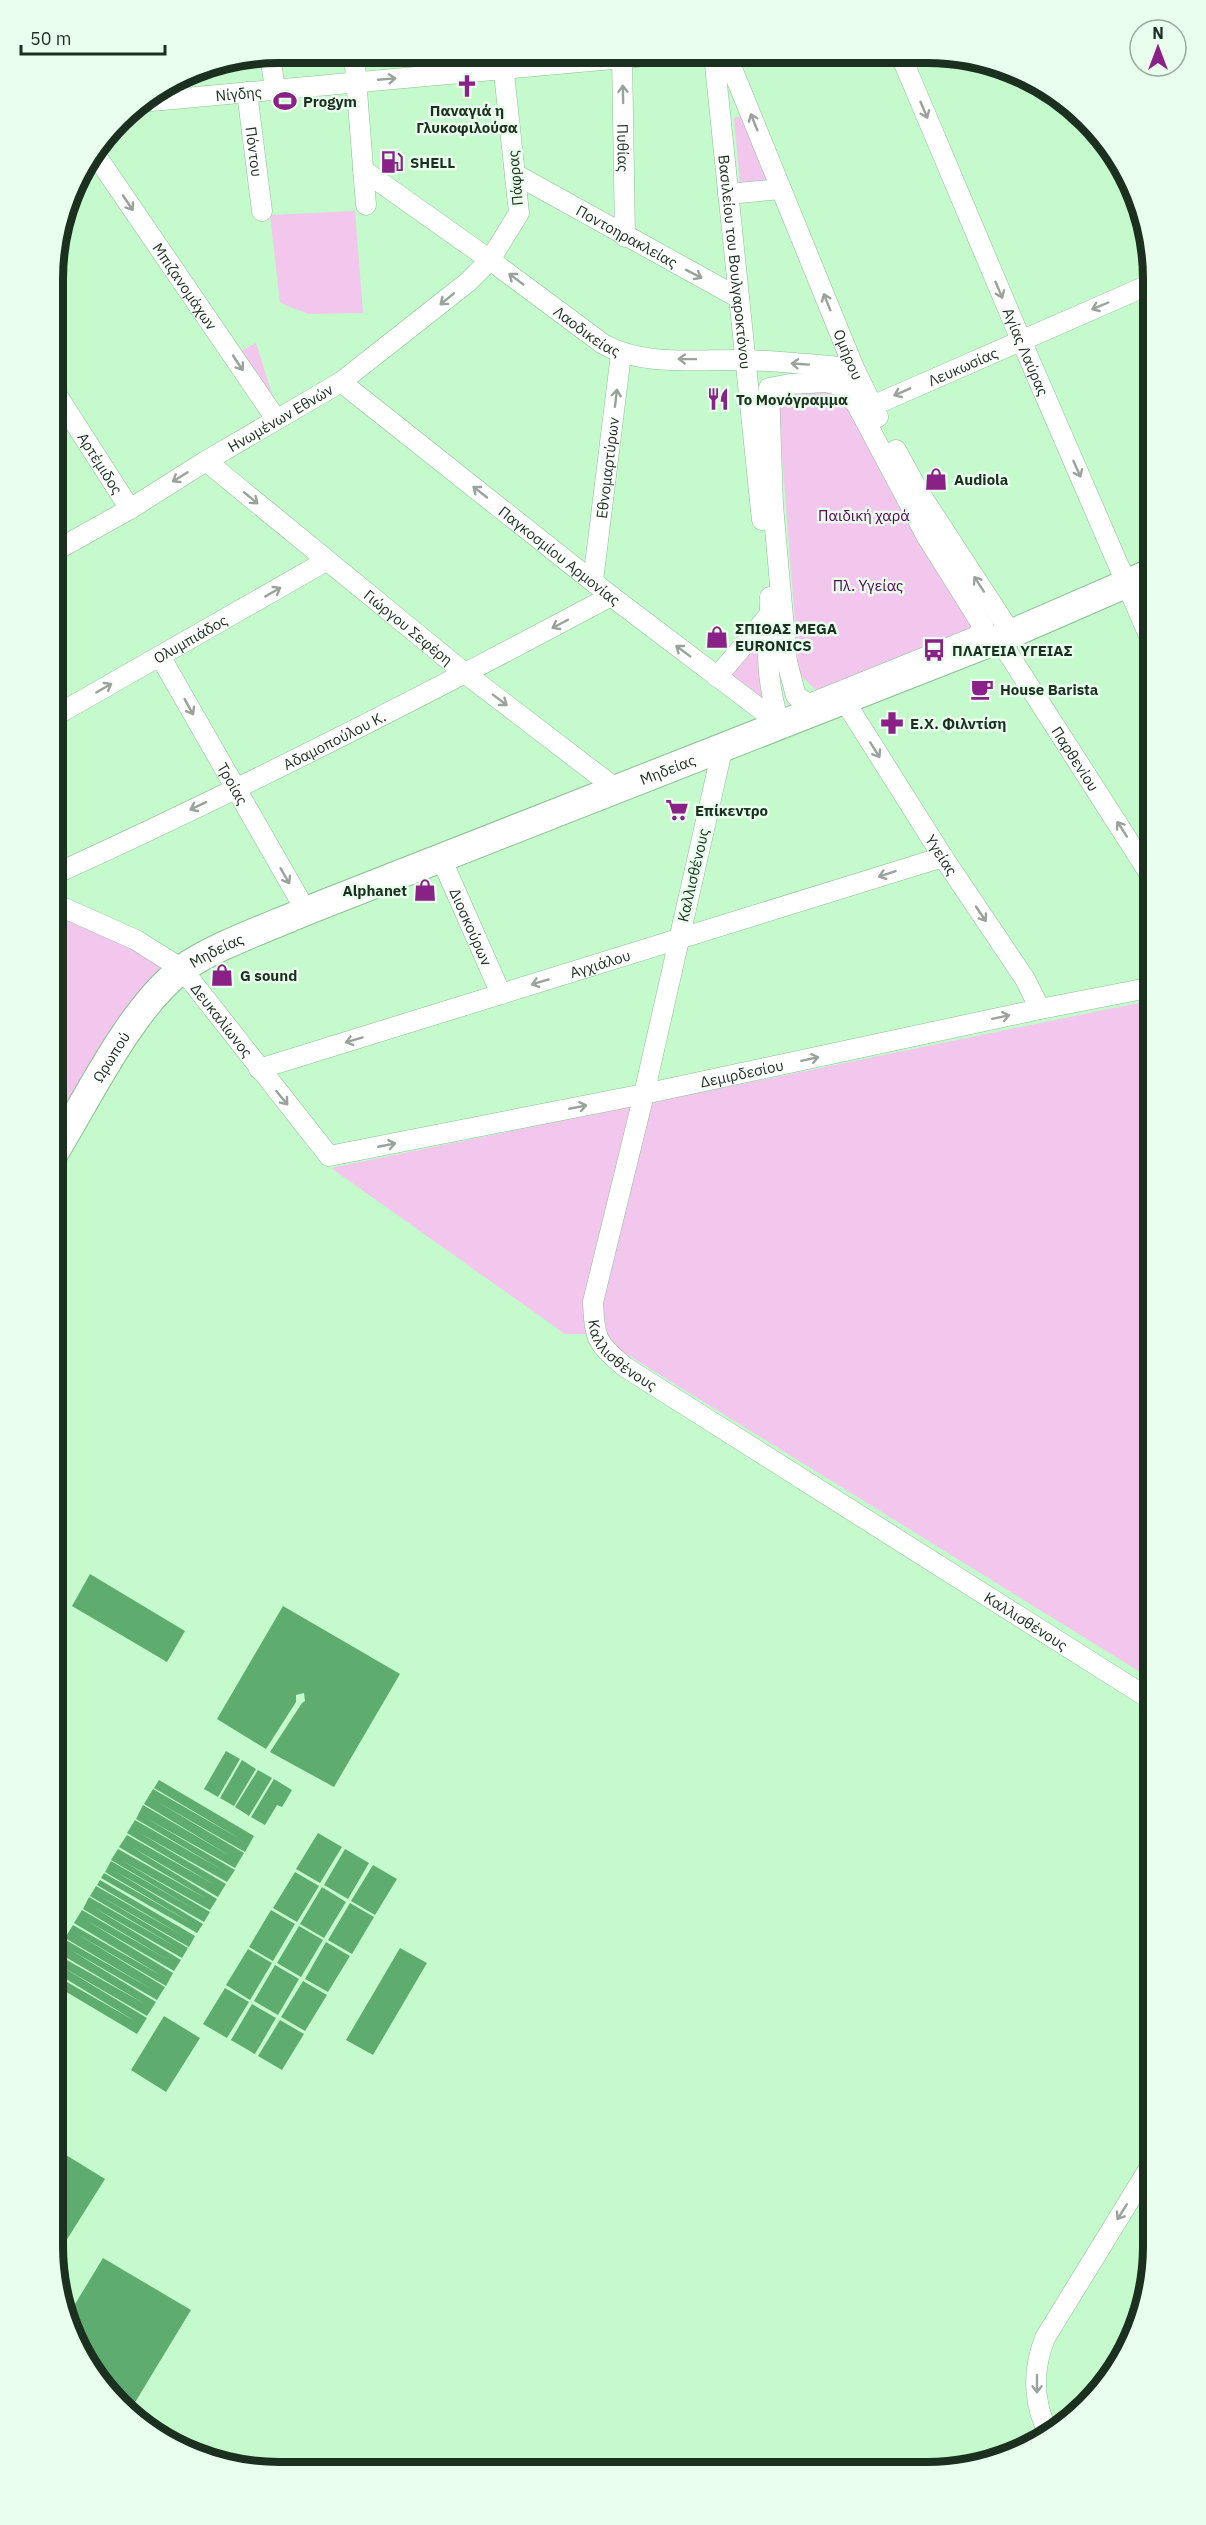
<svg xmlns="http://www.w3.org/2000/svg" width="1206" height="2525" font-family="'IBM Plex Sans',sans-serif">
<rect width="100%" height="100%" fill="#c5facd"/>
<path fill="#f3c6ee" d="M741 116 768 180 740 183 734 118Z
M355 211 363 313 309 314 280 303 270 215Z
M256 343 273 397 241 351Z
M842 389 985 624 816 690 799 674 777 391Z
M758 638 767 703 731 676V669Z
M53 903 182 969 53 1155Z
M1153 1000V1680L594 1334H565L331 1168Z"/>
<path fill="#5eac6f" d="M90 1574 185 1631 167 1662 72 1606Z
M283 1606 400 1674 334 1787 270 1752 302 1703 305 1701 304 1693 296 1695V1702L266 1749 217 1719Z
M226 1751 240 1759 218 1797 204 1789Z
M242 1760 256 1769 234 1806 220 1798Z
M258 1770 272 1778 249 1816 235 1807Z
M274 1779 292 1790 282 1807 277 1805 265 1825 251 1817Z
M159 1780 254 1836 245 1852 156 1801 244 1853 235 1868 146 1818 235 1870 227 1882 138 1832 226 1884 218 1897 130 1846 217 1899 210 1910 121 1860 210 1912 204 1922 115 1871 203 1924 197 1933 101 1878 104 1873 193 1924 105 1872 111 1861 199 1912 111 1860 118 1849 207 1899 119 1847 127 1835 215 1885 127 1833 135 1820 224 1871 136 1819 143 1805 232 1857 144 1804 153 1789 242 1840 154 1788Z
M318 1833 342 1847 320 1883 296 1869Z
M345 1849 369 1863 348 1899 324 1885Z
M373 1865 397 1879 375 1915 351 1901Z
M295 1872 319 1886 297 1922 273 1908Z
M100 1880 195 1936 189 1947 100 1896 188 1948 182 1958 93 1907 181 1960 174 1971 86 1920 173 1973 166 1986 77 1934 165 1987 157 2000 69 1949 156 2002 147 2016 59 1965 147 2018 137 2034 53 1984V1974L135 2021 53 1971V1959L56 1954 145 2004 57 1952 64 1939 153 1990 65 1938 73 1925 162 1976 74 1923 82 1910 170 1961 83 1909 89 1897 178 1948 90 1896 96 1886 185 1937 97 1885Z
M322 1887 346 1902 324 1938 300 1924Z
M350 1903 374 1917 352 1954 328 1940Z
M271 1910 295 1924 273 1961 249 1947Z
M299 1926 323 1940 301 1977 277 1963Z
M326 1942 350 1956 328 1992 305 1979Z
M400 1948 427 1963 373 2055 346 2040Z
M248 1949 272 1963 250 2000 226 1985Z
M275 1965 299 1979 278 2015 254 2001Z
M303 1981 327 1995 305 2031 281 2017Z
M225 1988 249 2002 227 2038 203 2024Z
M252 2004 276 2018 255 2054 231 2040Z
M164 2016 200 2038 166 2092 131 2070Z
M280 2020 304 2034 282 2070 258 2056Z
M53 2147 105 2179 54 2260 53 2246Z
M103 2258 191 2310 128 2414 83 2360 66 2319Z"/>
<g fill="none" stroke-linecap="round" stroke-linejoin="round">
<g stroke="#8cbf95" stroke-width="21">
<g id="street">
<path d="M354 53 366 205"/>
<path d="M270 54 275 90"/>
<path id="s1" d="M622 55 625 237"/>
<path id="s2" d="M714 55 762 520"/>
<path id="s3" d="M725 55 731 66 854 368 878 417"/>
<path id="s4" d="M901 56 1021 340 1153 645"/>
<path id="s5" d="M247 92 262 211"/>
<path id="s6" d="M141 102 657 55"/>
<path id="s7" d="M95 154 276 419"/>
<path id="s8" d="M363 170 490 260 603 344C644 367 698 359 743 360 780 361 817 365 854 368"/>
<path d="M1124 171 1146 223"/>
<path id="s9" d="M515 174 739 298"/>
<path d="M728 194 781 189"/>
<path id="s10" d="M341 382 611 596 780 724"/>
<path d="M826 382 846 387 858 407 927 537 984 628 975 637 809 704 796 696 787 662 773 506 769 388 790 384Z"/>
<path id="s11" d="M53 389 130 509"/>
<path id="s12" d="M872 406 1153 283"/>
<path d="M896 450 919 492 1011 633"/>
<path id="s13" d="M206 461 466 674 615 788"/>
<path id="s14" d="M53 552 130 509 206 461 341 382 468 282 490 260 519 213 502 54"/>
<path id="s15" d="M593 581 621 354"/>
<path d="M770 597C771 610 768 622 768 635 767 665 770 696 780 724"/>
<path id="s16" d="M999 639 1153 879"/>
<path id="s17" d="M160 656 306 911"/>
<path d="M717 677 771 613"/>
<path id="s18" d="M844 700 943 857 1025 979 1040 1009"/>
<path id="s19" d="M53 717 326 561"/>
<path id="s20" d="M723 746 644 1094 593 1302C595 1340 596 1342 625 1367L1153 1701"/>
<path id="s21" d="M441 858 501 994"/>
<path id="s22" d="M53 875C242 789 428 694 611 596"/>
<path id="s23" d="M53 903 136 940 182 969 329 1156 644 1094 1040 1009 1153 987"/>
<path id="s24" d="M259 1069 943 857"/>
<path d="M1050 2436C1033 2405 1032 2371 1045 2338L1153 2162"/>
</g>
</g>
<g stroke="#8cbf95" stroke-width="30">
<g id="secondary">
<path id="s25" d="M53 1155C87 1100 130 1009 181 970 211 947 270 927 306 911L999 639 1153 572"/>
</g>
</g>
<use href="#street" stroke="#fff" stroke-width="20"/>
<use href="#secondary" stroke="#fff" stroke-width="28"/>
</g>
<defs><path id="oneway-shaft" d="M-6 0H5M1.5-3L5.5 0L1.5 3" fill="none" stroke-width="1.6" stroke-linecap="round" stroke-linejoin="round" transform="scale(1.5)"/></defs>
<g stroke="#99a29b">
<use href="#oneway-shaft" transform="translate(387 79) rotate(-5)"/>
<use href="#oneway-shaft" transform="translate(623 94) rotate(-91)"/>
<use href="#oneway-shaft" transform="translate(924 110) rotate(67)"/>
<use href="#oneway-shaft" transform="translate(754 122) rotate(-112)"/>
<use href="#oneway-shaft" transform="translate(128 203) rotate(56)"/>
<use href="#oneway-shaft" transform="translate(694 274) rotate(27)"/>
<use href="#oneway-shaft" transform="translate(516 279) rotate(-143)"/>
<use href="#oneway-shaft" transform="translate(999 290) rotate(67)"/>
<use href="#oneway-shaft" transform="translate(447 299) rotate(141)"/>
<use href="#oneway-shaft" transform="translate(827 302) rotate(-112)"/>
<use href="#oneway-shaft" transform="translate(1100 306) rotate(157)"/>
<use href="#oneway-shaft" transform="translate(687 359) rotate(-179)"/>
<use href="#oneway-shaft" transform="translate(238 363) rotate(56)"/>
<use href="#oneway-shaft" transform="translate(800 364) rotate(-176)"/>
<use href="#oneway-shaft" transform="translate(902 392) rotate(156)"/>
<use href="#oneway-shaft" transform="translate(616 398) rotate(-83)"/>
<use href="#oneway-shaft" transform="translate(1077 469) rotate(66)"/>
<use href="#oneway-shaft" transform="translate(180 477) rotate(148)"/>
<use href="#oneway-shaft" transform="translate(480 492) rotate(-142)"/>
<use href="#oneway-shaft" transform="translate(251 498) rotate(40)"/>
<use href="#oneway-shaft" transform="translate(979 584) rotate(-123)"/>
<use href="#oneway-shaft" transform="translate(273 592) rotate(-30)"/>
<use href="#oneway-shaft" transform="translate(560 624) rotate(152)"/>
<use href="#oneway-shaft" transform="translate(683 651) rotate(-143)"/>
<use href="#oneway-shaft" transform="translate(104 688) rotate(-30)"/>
<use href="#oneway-shaft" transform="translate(500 700) rotate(37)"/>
<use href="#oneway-shaft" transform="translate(189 707) rotate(61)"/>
<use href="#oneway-shaft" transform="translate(875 750) rotate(58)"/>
<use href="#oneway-shaft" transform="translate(198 806) rotate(155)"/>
<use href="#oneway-shaft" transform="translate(1122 829) rotate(-123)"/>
<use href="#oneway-shaft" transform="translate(887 874) rotate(162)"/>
<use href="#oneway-shaft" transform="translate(285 876) rotate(60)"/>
<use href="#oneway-shaft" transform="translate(981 914) rotate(56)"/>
<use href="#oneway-shaft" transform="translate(540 982) rotate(163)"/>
<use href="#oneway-shaft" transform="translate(1001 1017) rotate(-12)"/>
<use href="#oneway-shaft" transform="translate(354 1040) rotate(163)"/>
<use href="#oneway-shaft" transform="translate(810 1059) rotate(-12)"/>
<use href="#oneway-shaft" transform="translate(282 1098) rotate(51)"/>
<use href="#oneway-shaft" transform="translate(578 1107) rotate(-11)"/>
<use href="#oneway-shaft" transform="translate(387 1145) rotate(-11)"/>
<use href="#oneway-shaft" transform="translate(1122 2212) rotate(122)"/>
<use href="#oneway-shaft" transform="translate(1037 2384) rotate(90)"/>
</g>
<defs>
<g id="church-bare" transform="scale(1.8)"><path d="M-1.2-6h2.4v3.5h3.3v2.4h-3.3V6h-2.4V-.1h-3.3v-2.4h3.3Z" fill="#8a2187" stroke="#e9feec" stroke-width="2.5" paint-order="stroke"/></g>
<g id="stadium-bare" transform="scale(1.8)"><path d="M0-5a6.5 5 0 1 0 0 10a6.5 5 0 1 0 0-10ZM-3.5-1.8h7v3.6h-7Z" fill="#8a2187" stroke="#e9feec" stroke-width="2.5" paint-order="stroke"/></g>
<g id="fuel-bare" transform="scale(1.8)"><path d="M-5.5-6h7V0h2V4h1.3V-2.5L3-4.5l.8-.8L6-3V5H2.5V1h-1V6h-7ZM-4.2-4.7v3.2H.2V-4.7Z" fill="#8a2187" stroke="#e9feec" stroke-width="2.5" paint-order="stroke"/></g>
<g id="restaurant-bare" transform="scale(1.8)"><path d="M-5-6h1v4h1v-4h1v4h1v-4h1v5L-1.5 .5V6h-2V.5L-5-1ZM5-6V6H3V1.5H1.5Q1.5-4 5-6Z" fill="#8a2187" stroke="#e9feec" stroke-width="2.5" paint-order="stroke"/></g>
<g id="shop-bare" transform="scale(1.8)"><path d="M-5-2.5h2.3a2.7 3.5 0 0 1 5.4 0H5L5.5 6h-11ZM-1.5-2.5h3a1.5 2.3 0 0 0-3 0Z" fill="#8a2187" stroke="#e9feec" stroke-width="2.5" paint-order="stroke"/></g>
<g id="bus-bare" transform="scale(1.8)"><path d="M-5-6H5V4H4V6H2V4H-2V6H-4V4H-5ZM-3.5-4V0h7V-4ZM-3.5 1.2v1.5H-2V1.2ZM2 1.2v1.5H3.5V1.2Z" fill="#8a2187" stroke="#e9feec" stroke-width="2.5" paint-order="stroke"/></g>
<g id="cafe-bare" transform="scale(1.8)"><path d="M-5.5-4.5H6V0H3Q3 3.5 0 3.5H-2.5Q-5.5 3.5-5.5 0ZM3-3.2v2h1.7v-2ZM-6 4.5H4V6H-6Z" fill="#8a2187" stroke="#e9feec" stroke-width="2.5" paint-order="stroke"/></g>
<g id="pharmacy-bare" transform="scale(1.8)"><path d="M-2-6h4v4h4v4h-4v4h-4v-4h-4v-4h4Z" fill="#8a2187" stroke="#e9feec" stroke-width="2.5" paint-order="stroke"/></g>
<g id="supermarket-bare" transform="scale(1.8)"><path d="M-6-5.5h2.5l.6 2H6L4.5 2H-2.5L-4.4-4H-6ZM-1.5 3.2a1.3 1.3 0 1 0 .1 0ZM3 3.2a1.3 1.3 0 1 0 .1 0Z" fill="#8a2187" stroke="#e9feec" stroke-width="2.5" paint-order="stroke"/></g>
</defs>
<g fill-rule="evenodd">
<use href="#church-bare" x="467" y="86"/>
<use href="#stadium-bare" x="285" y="101"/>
<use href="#fuel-bare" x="392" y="162"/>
<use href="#restaurant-bare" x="718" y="399"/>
<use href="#shop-bare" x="936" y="479"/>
<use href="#shop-bare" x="717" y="637"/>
<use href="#bus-bare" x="934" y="650"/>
<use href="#cafe-bare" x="982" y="689"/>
<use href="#pharmacy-bare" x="892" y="723"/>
<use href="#supermarket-bare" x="677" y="810"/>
<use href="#shop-bare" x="425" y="890"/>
<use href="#shop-bare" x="222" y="975"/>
</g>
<g text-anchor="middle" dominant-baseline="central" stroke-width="5" stroke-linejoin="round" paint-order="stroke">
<g font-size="15" fill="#1c3020" stroke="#e9feec">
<text stroke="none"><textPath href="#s6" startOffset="98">Νίγδης</textPath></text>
<text stroke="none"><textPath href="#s1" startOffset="93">Πυθίας</textPath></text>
<text stroke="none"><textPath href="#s5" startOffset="60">Πόντου</textPath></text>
<text transform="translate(515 178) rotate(-95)">Πάφρας</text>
<text stroke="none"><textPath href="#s9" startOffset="128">Ποντοηρακλείας</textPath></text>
<text stroke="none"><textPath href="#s2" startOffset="208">Βασιλείου του Βουλγαροκτόνου</textPath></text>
<text stroke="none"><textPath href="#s7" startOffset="160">Μπιζανομάχων</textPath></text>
<text stroke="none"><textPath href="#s8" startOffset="276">Λαοδικείας</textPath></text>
<text stroke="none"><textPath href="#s4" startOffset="321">Αγίας Λαύρας</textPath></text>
<text stroke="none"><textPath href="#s3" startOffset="324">Ομήρου</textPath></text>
<text stroke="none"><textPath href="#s12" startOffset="99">Λευκωσίας</textPath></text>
<text stroke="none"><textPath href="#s14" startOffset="264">Ηνωμένων Εθνών</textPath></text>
<text stroke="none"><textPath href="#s11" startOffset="88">Αρτέμιδος</textPath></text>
<text stroke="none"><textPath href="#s15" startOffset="114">Εθνομαρτύρων</textPath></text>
<text stroke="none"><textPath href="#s10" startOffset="279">Παγκοσμίου Αρμονίας</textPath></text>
<text stroke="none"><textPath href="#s13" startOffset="262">Γιώργου Σεφέρη</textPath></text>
<text stroke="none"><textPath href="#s19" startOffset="158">Ολυμπιάδος</textPath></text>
<text stroke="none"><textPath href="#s22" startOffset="312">Αδαμοπούλου Κ.</textPath></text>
<text stroke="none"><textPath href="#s16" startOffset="142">Παρθενίου</textPath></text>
<text stroke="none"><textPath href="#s25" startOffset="753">Μηδείας</textPath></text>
<text stroke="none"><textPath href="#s17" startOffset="147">Τροίας</textPath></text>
<text stroke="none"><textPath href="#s18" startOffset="183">Υγείας</textPath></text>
<text transform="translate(693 875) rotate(-77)">Καλλισθένους</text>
<text stroke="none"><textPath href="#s21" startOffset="75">Διοσκούρων</textPath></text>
<text stroke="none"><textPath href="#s25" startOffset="267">Μηδείας</textPath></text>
<text stroke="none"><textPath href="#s24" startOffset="357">Αγχιάλου</textPath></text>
<text stroke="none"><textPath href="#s23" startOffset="210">Δευκαλίωνος</textPath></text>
<text stroke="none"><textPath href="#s25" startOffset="114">Ωρωπού</textPath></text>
<text stroke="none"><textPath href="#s23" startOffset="804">Δεμιρδεσίου</textPath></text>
<text stroke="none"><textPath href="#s20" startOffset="636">Καλλισθένους</textPath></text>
<text stroke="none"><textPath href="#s20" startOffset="1122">Καλλισθένους</textPath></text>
</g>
<g font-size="15" font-weight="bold" fill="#1c3020" stroke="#e9feec" text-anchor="start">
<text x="303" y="101">Progym</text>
<text x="467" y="110" text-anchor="middle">Παναγιά η<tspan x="467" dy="17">Γλυκοφιλούσα</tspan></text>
<text x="410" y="162">SHELL</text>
<text x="736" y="399">Το Μονόγραμμα</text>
<text x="954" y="479">Audiola</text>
<text x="735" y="628">ΣΠΙΘΑΣ MEGA<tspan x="735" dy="17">EURONICS</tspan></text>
<text x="952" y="650">ΠΛΑΤΕΙΑ ΥΓΕΙΑΣ</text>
<text x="1000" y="689">House Barista</text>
<text x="910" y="723">Ε.Χ. Φιλντίση</text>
<text x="695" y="810">Επίκεντρο</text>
<text x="407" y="890" text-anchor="end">Alphanet</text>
<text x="240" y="975">G sound</text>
</g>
<g font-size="15" fill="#590057" stroke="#e9feec">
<text x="864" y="515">Παιδική χαρά</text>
<text x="868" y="585">Πλ. Υγείας</text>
</g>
</g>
<path d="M0 0H1206V2525H0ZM279 63H927A216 216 0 0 1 1143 279V2246A216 216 0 0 1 927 2462H279A216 216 0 0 1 63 2246V279A216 216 0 0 1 279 63Z" fill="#e9feec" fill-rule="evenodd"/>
<path fill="none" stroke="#1c3020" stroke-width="8" d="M279 63H927A216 216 0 0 1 1143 279V2246A216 216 0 0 1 927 2462H279A216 216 0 0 1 63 2246V279A216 216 0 0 1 279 63Z"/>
<g transform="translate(1158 48)"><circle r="28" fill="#e9feec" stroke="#97ac9a" stroke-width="1.5"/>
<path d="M0-4.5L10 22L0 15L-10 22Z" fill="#8a2187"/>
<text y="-9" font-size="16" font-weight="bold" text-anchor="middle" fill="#1c3020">N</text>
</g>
<path d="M21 45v9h144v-9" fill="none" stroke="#1c3020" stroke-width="3"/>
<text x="30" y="45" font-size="18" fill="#1c3020" stroke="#e9feec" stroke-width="4.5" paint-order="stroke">50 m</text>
</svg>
